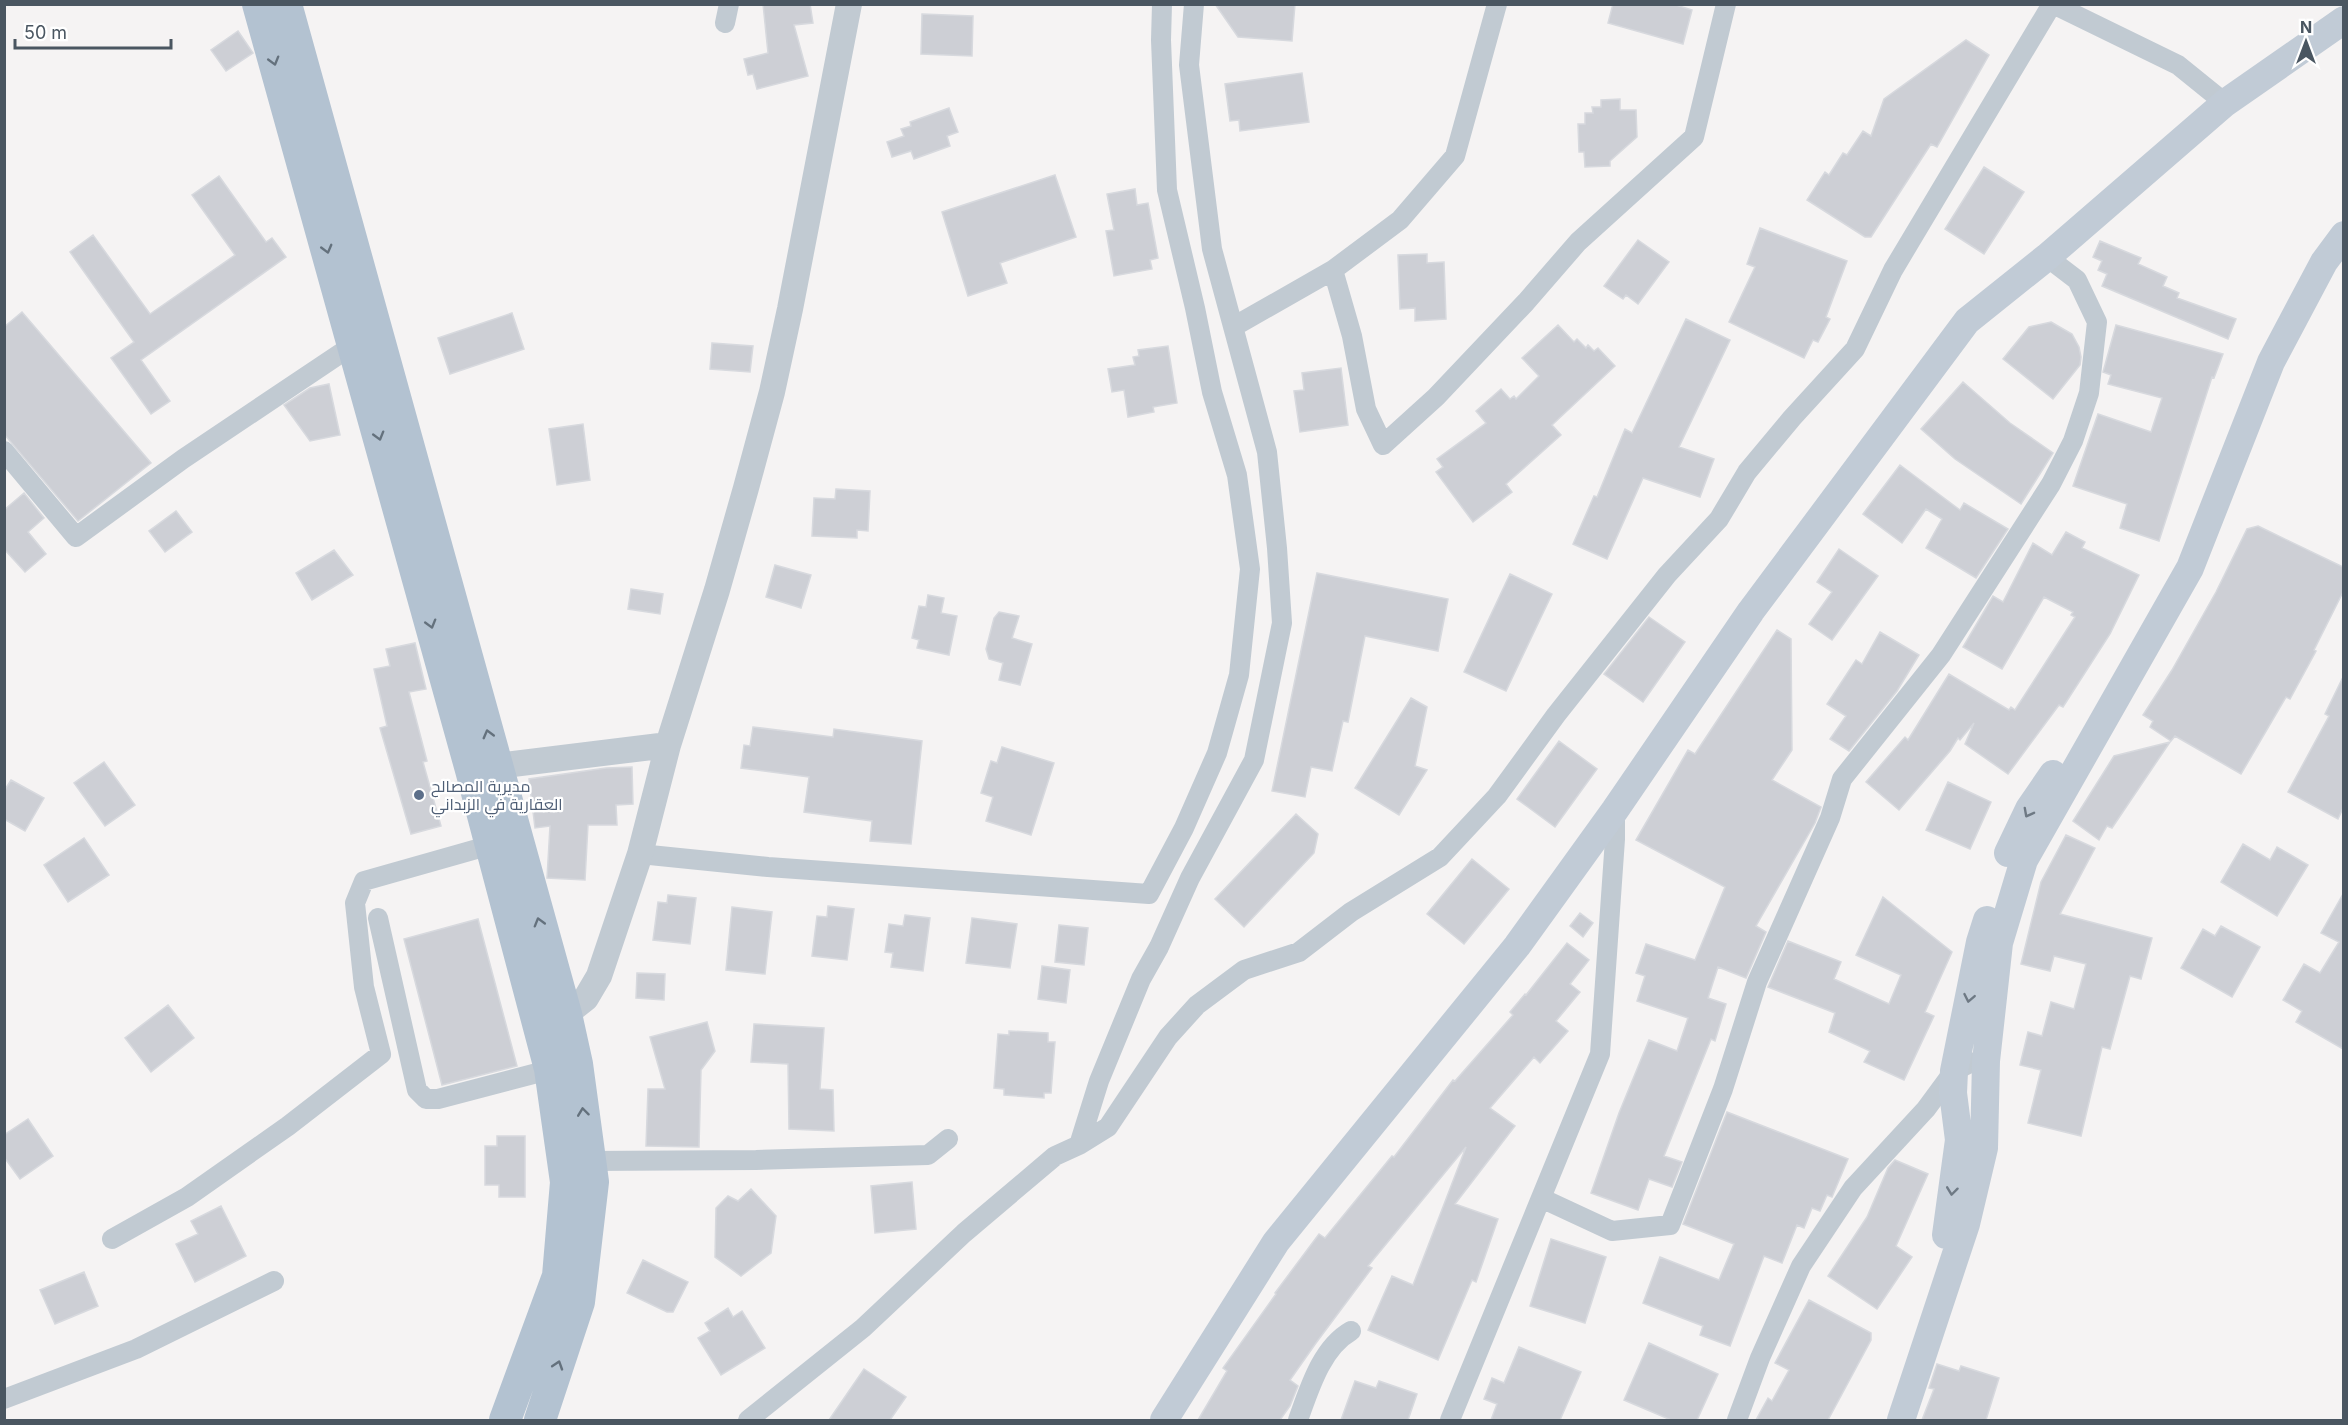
<svg xmlns="http://www.w3.org/2000/svg" width="2348" height="1425" font-family="Inter,Cairo,sans-serif">
<rect width="100%" height="100%" fill="#f5f3f3"/>
<path fill="#cdcfd5" stroke="#d7d9de" stroke-width="1.5" d="M763 4H810L813 23 794 25 808 76 757 89 753 74 748 75 744 59 768 53Z
M1215 4H1295L1292 41 1238 37Z
M1613 4H1673L1692 10 1683 44 1608 23Z
M922 14 973 16 972 56 921 54Z
M238 31 253 53 226 71 211 50Z
M1966 40 1989 55 1937 147 1931 144 1871 237H1865L1807 200 1825 172 1829 175 1843 153 1847 155 1863 131 1871 136 1884 99Z
M1302 73 1309 122 1240 131 1239 120 1230 121 1225 84Z
M1620 99V110H1636L1637 137 1610 161V166L1585 167 1584 152H1579L1578 124H1585V113H1593L1592 107H1601V100Z
M949 108 958 132 947 136 950 146 914 159 911 151 892 157 887 142 904 136 901 129 911 126 910 122Z
M1984 167 2024 192 1984 254 1945 229Z
M1055 175 1076 237 1000 263 1007 283 968 296 942 212Z
M219 176 266 242 272 238 286 257 141 360 170 401 151 414 111 358 134 342 70 252 93 235 150 314 235 255 192 195Z
M1135 189 1137 205 1148 203 1158 258 1150 260 1152 269 1114 276 1106 231 1114 230 1107 194Z
M1760 228 1847 261 1826 317 1830 319 1818 342 1813 340 1804 358 1729 322 1755 267 1747 264Z
M1638 240 1669 262 1638 304 1626 295 1623 299 1604 286Z
M2100 241 2141 258 2138 264 2167 277 2163 286 2179 293 2177 298 2236 319 2228 339 2102 286 2107 274 2098 270 2102 261 2093 257Z
M1427 254V263L1444 262 1446 319 1415 321V308L1400 309 1398 255Z
M22 312 151 463 78 521 4 434V327Z
M512 313 524 349 450 374 438 338Z
M1686 319 1730 340 1679 447 1714 459 1700 497 1643 478 1607 559 1573 544 1594 496 1597 497 1625 429 1632 433Z
M2051 322 2072 334 2079 347 2081 357 2080 365 2053 399 2003 359 2029 327Z
M1558 325 1574 342 1577 339 1586 348 1588 345 1594 351 1598 348 1615 366 1552 425 1561 435 1506 484 1512 492 1473 522 1436 472 1443 467 1437 459 1486 423 1476 411 1501 389 1510 399 1514 396 1516 399 1539 376 1522 358Z
M2116 325 2223 354 2214 378 2212 377 2159 541 2120 528 2127 504 2073 486 2098 414 2151 432 2162 398 2108 384 2111 375 2103 372Z
M712 343 753 346 750 372 710 369Z
M1168 346 1177 403 1153 407 1154 412 1128 417 1124 390 1112 392 1108 369 1135 365 1133 357 1139 356 1138 350Z
M1341 368 1348 425 1300 432 1294 391 1304 390 1302 373Z
M1963 382 2010 423 2053 453 2021 504 1955 459 1921 429Z
M329 384 340 435 310 441 284 405 310 388Z
M583 424 590 480 557 485 549 429Z
M1900 465 1960 510 1964 503 2008 529 1976 578 1926 548 1942 519 1926 509 1902 543 1863 514Z
M836 489 870 491 868 531 857 530V538L812 536 814 498 835 499Z
M24 493 44 518 28 532 46 554 25 572 4 549V510Z
M176 511 192 532 165 552 149 531Z
M2258 526 2343 567V592L2314 650 2316 651 2290 699 2286 697 2241 774 2175 736 2171 741 2150 727 2153 721 2143 715 2172 670 2216 592 2247 529Z
M2066 532 2085 542 2082 548 2139 575 2110 634 2063 707 2059 705 2008 774 1965 744 1974 723 1960 740 1958 738 1950 751 1899 810 1866 782 1905 737 1908 740 1949 674 2009 710 2011 707 2015 710 2075 617 2071 615 2073 612 2044 597 2002 669 1963 647 1993 596 2003 602 2033 543 2052 555Z
M1839 549 1878 576 1832 640 1809 624 1832 592 1817 582Z
M334 550 353 575 312 600 296 573Z
M775 565 811 575 801 608 766 597Z
M1317 573 1448 599 1438 651 1365 636 1348 722 1343 721 1332 771 1311 767 1305 797 1272 791Z
M1510 574 1552 594 1506 691 1464 672Z
M631 589 663 594 660 614 628 609Z
M928 595 944 598 941 613 957 616 949 655 917 648 919 640 912 638 919 606 926 607Z
M999 612 1019 616 1012 638 1032 644 1020 685 999 680 1003 663 989 659 986 649 994 618Z
M1649 617 1685 642 1643 702 1604 674Z
M1777 630 1791 639 1792 750 1772 780 1821 807 1815 823 1756 926 1766 932 1746 978 1718 967 1708 998 1726 1004 1715 1041 1711 1039 1664 1156 1682 1162 1672 1187 1649 1179 1638 1210 1591 1193 1619 1113 1649 1040 1677 1051 1688 1018 1637 1001 1645 976 1636 973 1646 944 1695 960 1725 887 1636 840 1688 750 1695 754Z
M1880 632 1919 655 1897 691 1849 751 1830 739 1846 716 1827 704 1856 660 1862 664Z
M415 643 426 689 409 692 427 761 423 762 441 826 411 834 380 728 387 726 374 669 390 666 386 649Z
M2343 677V808L2338 819 2288 792 2329 716 2325 714Z
M1411 698 1427 707 1415 766 1427 770 1399 815 1355 788Z
M753 727 833 737 834 729 922 741 911 844 870 841 872 821 804 812 809 777 741 768 744 745 750 746Z
M1559 741 1597 769 1555 827 1517 799Z
M2170 742 2112 828 2107 826 2099 840 2073 821 2114 756Z
M1002 747 1054 763 1031 835 986 821 993 797 981 793 991 761 997 763Z
M104 762 135 805 105 826 74 783Z
M632 767 633 804 616 805 617 825H588L585 880 547 878 550 826 535 828 529 779 606 768Z
M11 780 44 798 25 831 4 819V791Z
M1948 782 1991 802 1970 849 1926 830Z
M1296 814 1318 834 1314 853 1244 927 1215 899Z
M2066 835 2095 848 2060 914 2152 938 2141 979 2130 976 2110 1049 2102 1047 2081 1136 2028 1123 2041 1070 2020 1065 2028 1032 2042 1036 2051 1002 2074 1009 2086 964 2054 956 2050 971 2021 964 2041 882Z
M84 838 109 875 68 902 44 865Z
M2243 844 2270 860 2277 847 2308 865 2277 916 2221 882Z
M1472 859 1509 889 1464 944 1427 914Z
M2343 894V1049L2296 1022 2302 1011 2283 1000 2304 964 2320 973 2339 942 2321 933Z
M668 895 696 898 690 944 653 940 658 902 667 903Z
M1883 897 1952 952 1925 1012 1934 1016 1904 1080 1864 1062 1870 1051 1829 1032 1835 1013 1768 987 1788 941 1841 962 1834 979 1889 1004 1901 975 1856 955Z
M828 906 854 909 847 960 812 956 817 916 827 917Z
M732 907 772 912 765 974 726 970Z
M1580 913 1593 923 1583 937 1570 926Z
M905 915 930 918 923 971 891 967 893 953 885 952 889 924 903 926Z
M972 918 1017 924 1010 968 966 963Z
M478 919 517 1066 442 1085 404 939Z
M1059 925 1088 928 1084 965 1055 962Z
M2221 926 2260 947 2232 997 2181 968 2203 929 2215 936Z
M1567 943 1589 960 1570 984 1580 992 1556 1021 1568 1031 1540 1063 1534 1057 1490 1108 1515 1126 1455 1204 1498 1219 1476 1282 1472 1280 1438 1360 1368 1330 1392 1276 1413 1285 1466 1147 1368 1266 1372 1268 1316 1343 1290 1380 1298 1386 1290 1406 1280 1420H1198L1227 1371 1223 1368 1276 1294 1275 1293 1319 1234 1325 1238 1392 1156 1394 1157 1453 1080 1455 1081 1513 1015 1510 1012 1525 994 1526 995Z
M1042 966 1070 970 1066 1003 1038 999Z
M637 973 665 974 664 1000 636 998Z
M168 1005 194 1038 151 1072 125 1038Z
M707 1022 715 1051 701 1070 699 1147 646 1146 648 1089H665L650 1037Z
M754 1024 824 1028 820 1089 833 1090 834 1131 789 1129 788 1064 751 1062Z
M1009 1031 1048 1033V1042H1055L1051 1093H1044V1098L1004 1095V1089L994 1088 998 1034 1009 1035Z
M1727 1112 1848 1159 1832 1197 1827 1195 1820 1211 1812 1208 1804 1228 1797 1225 1782 1263 1764 1256 1730 1346 1700 1335 1703 1326 1643 1303 1660 1257 1719 1280 1734 1244 1683 1224Z
M28 1119 53 1156 20 1179 4 1157V1135Z
M497 1136H525V1197H499V1185H485V1146H497Z
M1895 1160 1928 1174 1896 1246 1912 1257 1877 1309 1828 1276 1867 1217 1888 1168Z
M912 1182 916 1229 875 1233 871 1186Z
M751 1189 776 1216 771 1253 741 1276 715 1257 716 1208 728 1196 738 1201Z
M221 1206 246 1256 195 1282 176 1244 198 1234 191 1221Z
M1551 1239 1606 1257 1585 1323 1530 1306Z
M643 1260 688 1282 673 1312H667L627 1293Z
M84 1272 98 1306 55 1324 40 1290Z
M1809 1300 1871 1333V1340L1828 1420H1756L1768 1398 1772 1401 1789 1370 1775 1363Z
M728 1308 733 1317 742 1311 765 1348 721 1375 698 1338 710 1331 705 1323Z
M1649 1343 1718 1374 1697 1420H1671L1624 1400Z
M1519 1347 1581 1372 1560 1420H1491L1497 1404 1484 1399 1492 1378 1504 1383Z
M1937 1364 1959 1371 1961 1366 1999 1378 1986 1420H1922L1934 1389 1929 1388Z
M864 1369 906 1397 890 1420H829Z
M1355 1381 1376 1388 1379 1381 1417 1394 1408 1420H1341Z"/>
<g fill="none" stroke-linecap="round" stroke-linejoin="round">
<path stroke="#c1cad2" stroke-width="20" d="M1497 4 1455 156 1400 220 1333 270 1352 336 1366 409 1383 445 1436 397 1526 302 1578 242 1694 137 1726 4
M2053 4 2178 65 2225 103
M725 23 729 4
M1233 327 1333 270
M4 451 76 537 183 459 353 345
M640 854 768 867 1149 894 1184 828 1217 753 1239 675 1250 569 1237 475 1212 392 1195 308 1167 190 1161 40 1162 4
M378 918 417 1090 426 1099H438L560 1067
M1079 1145 1099 1081 1141 979 1159 947 1190 878 1254 760 1282 623 1277 548 1267 452 1212 249 1189 65 1194 4
M590 1161 756 1160 928 1155 948 1139
M1541 1198 1612 1231 1670 1225 1723 1089 1757 982 1830 818 1842 779 1941 655 2051 484 2073 441 2089 393 2097 322 2077 280 2047 257
M112 1239 187 1197 288 1126 381 1054 364 987 355 903 364 881 491 845
M4 1399 136 1349 274 1281
M748 1420 863 1328 964 1233 1055 1156 1079 1145 1108 1127 1168 1037 1197 1005 1244 970 1299 952 1351 912 1440 857 1497 796 1556 715 1667 575 1719 519 1747 472 1792 418 1855 349 1893 270 2052 4
M1298 1420C1309 1390 1321 1348 1351 1331
M1450 1420 1600 1054 1615 839V810
M1737 1420 1760 1358 1801 1266 1853 1188 1926 1109 1954 1071 1970 1063 1986 1061"/>
<path stroke="#c1cad2" stroke-width="26" d="M481 768 668 745
M566 1014 586 998 599 976 640 854 668 745 717 590 746 488 772 392 790 309 849 4"/>
<path stroke="#c1cbd6" stroke-width="28" d="M2008 853 2029 809 2053 774
M1946 1235 1959 1140 1953 1093 1954 1071 1980 942 1987 920
M1164 1420 1276 1242 1517 946 1615 810 1751 611 1967 321 2047 257 2225 103 2344 20
M1901 1420 1966 1224 1984 1148 1986 1061 1999 943 2024 860 2190 568 2271 362 2324 262 2344 235"/>
<path stroke="#b3c2d1" stroke-width="32" d="M258 4 471 770 550 1069 566 1182 558 1276 505 1420
M286 4 566 1014 577 1064 593 1182 579 1302 540 1420"/>
</g>
<defs><path id="oneway-chevron" d="M-2-3.5L2.5 0L-2 3.5" fill="none" stroke-width="1.6" stroke-linecap="round" stroke-linejoin="round" transform="scale(1.5)"/></defs>
<g stroke="#64717d">
<use href="#oneway-chevron" transform="translate(274 61) rotate(74)"/>
<use href="#oneway-chevron" transform="translate(327 249) rotate(75)"/>
<use href="#oneway-chevron" transform="translate(379 436) rotate(74)"/>
<use href="#oneway-chevron" transform="translate(431 624) rotate(74)"/>
<use href="#oneway-chevron" transform="translate(488 734) rotate(-105)"/>
<use href="#oneway-chevron" transform="translate(539 922) rotate(-106)"/>
<use href="#oneway-chevron" transform="translate(583 1112) rotate(-97)"/>
<use href="#oneway-chevron" transform="translate(558 1365) rotate(-72)"/>
</g>
<g stroke="#6e7984">
<use href="#oneway-chevron" transform="translate(2028 813) rotate(118)"/>
<use href="#oneway-chevron" transform="translate(1969 998) rotate(101)"/>
<use href="#oneway-chevron" transform="translate(1952 1191) rotate(97)"/>
</g>
<circle fill="#5c6f8a" stroke="#fff" stroke-width="2" cx="419" cy="795" r="6"/>
<g text-anchor="middle" dominant-baseline="central" stroke-width="4.5" stroke-linejoin="round" paint-order="stroke">
<g font-size="16" fill="#4e5e75" stroke="#fff" text-anchor="start">
<text x="431" y="786">مديرية المصالح<tspan x="431" dy="18">العقارية في الزبداني</tspan></text>
</g>
</g>
<rect width="2348" height="1425" fill="none" stroke="#4a5661" stroke-width="12"/>
<g transform="translate(2306 42)" stroke="#ffffff" stroke-width="4.5" paint-order="stroke">
<path d="M0-4.5L10 22L0 15L-10 22Z" fill="#4a5661"/>
<text y="-9" font-size="16" font-weight="bold" text-anchor="middle" fill="#4a5661">N</text>
</g>
<path d="M15 39v9h156v-9" fill="none" stroke="#4a5661" stroke-width="3"/>
<text x="24" y="39" font-size="18" fill="#4a5661" stroke="#ffffff" stroke-width="4.5" paint-order="stroke">50 m</text>
</svg>
